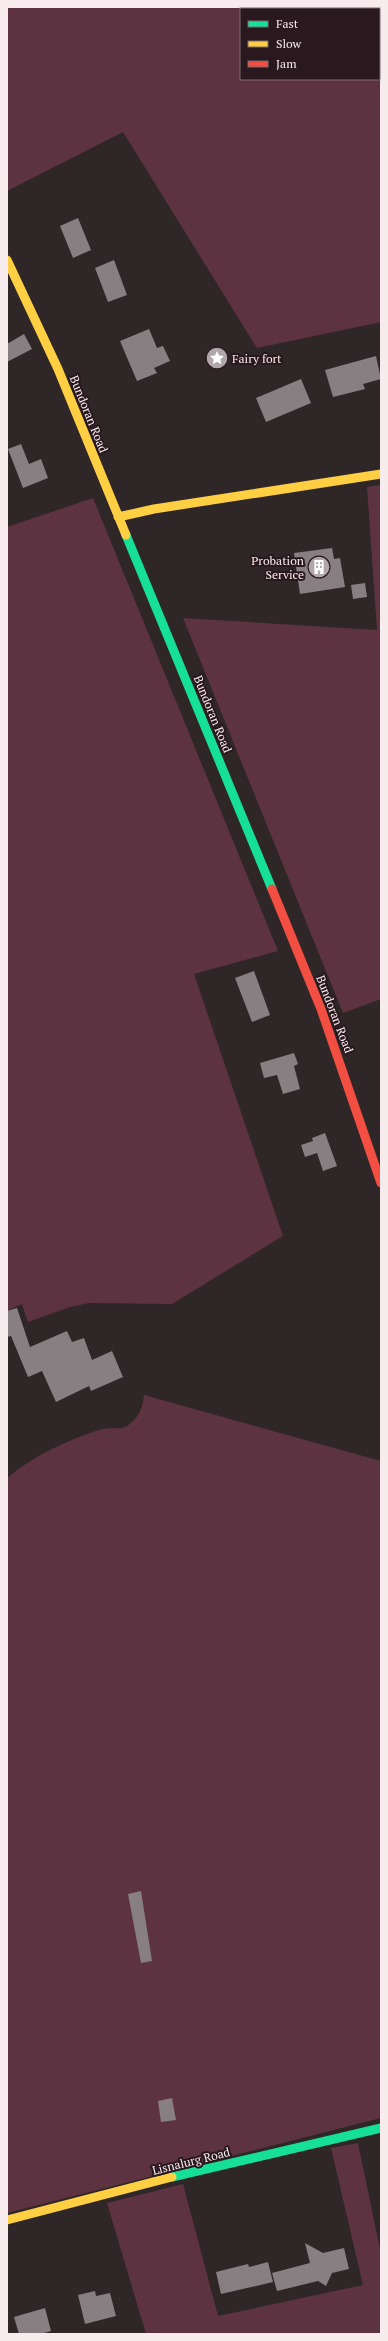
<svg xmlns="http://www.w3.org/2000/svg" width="388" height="2341" font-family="'PT Serif',serif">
<rect width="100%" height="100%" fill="#2f2628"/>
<path fill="#5e3341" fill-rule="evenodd" d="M7 7H381V322L257 348 123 132 7 191ZM241 9H379V79H241Z
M381 485V999L343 1013 183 618 377 630 367 487Z
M93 498 278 951 194 974 283 1236 172 1304 89 1303 70 1307 28 1322 22 1304 7 1311V527Z
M144 1395 381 1461V2118L7 2213V1478C34 1455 68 1440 102 1429 110 1427 120 1430 127 1426 138 1419 143 1408 144 1395Z
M358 2143 381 2254V2334H146L107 2203 183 2184 218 2316 363 2285 331 2148Z"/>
<path fill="#887f82" d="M78 218 91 250 73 258 60 226Z
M114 260 127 295 108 302 95 268Z
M149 329 157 348 163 346 170 361 154 368 157 373 137 381 120 341Z
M24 334 32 349 7 362V344Z
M376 356 381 379 363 384 365 389 333 397 325 370Z
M301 379 311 403 266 422 256 398Z
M21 444 29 464 41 459 48 478 23 488 8 449Z
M332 548 334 559 340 558 345 587 300 594 294 553Z
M365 583 367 597 353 599 351 585Z
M254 971 270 1015 252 1022 235 978Z
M294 1053 298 1064 294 1066 300 1089 283 1094 277 1075 264 1078 260 1063Z
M325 1133 337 1166 323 1171 317 1153 305 1157 301 1145 313 1141 312 1138Z
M17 1308 30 1347 67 1331 72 1342 84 1338 92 1360 112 1351 123 1377 91 1391 89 1386 56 1402 42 1371 28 1377 11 1336 7 1337V1311Z
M141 1891 152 1961 141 1963 128 1894Z
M172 2098 176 2120 161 2122 158 2101Z
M305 2243 323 2253 344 2248 349 2269 332 2273 326 2286 318 2281 277 2291 272 2273 310 2263Z
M268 2262 273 2282 221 2294 216 2272 248 2264 249 2267Z
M95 2291 96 2296 110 2293 116 2316 85 2324 78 2295Z
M45 2308 51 2331 41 2334H19L14 2317Z"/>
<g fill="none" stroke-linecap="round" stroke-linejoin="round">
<path stroke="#16e098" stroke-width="9" d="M126 535 272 889
M172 2177 381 2128"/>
<path stroke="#ffcf43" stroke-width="9" d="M7 260 58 369 126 535
M118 517 154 509 381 474
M7 2220 172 2177"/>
<path stroke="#f24e42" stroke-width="9" d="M272 889 321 1009 381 1183"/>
</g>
<defs>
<g id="sight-disc" transform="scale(1.15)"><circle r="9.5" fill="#b1a6a9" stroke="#29191e"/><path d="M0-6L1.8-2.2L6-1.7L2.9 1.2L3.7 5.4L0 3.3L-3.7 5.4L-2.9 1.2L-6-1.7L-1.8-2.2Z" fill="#fff"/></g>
<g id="building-disc" transform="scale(1.15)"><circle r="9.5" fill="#b1a6a9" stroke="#29191e"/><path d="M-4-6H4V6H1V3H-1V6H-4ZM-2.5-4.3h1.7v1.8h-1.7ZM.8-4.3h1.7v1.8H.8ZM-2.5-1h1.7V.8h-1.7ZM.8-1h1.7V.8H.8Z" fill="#fff"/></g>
</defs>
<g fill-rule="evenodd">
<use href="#sight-disc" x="217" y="358"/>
<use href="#building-disc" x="319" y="567"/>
</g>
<g text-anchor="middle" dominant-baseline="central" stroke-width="4" stroke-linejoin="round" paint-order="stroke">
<g font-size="12" fill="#f7ebee" stroke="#29191e" text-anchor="start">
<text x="232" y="358">Fairy fort</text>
<text x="304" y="560" text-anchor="end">Probation<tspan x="304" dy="14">Service</tspan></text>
</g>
<g font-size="12" fill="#f7ebee" stroke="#29191e">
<text transform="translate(89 414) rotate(68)">Bundoran Road</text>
<text transform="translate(213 714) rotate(68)">Bundoran Road</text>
<text transform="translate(335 1014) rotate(69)">Bundoran Road</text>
<text transform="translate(191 2161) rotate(-14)">Lisnalurg Road</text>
</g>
</g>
<rect width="388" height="2341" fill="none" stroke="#f7ebee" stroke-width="16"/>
<rect x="240" y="8" width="140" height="72" fill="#29191e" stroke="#7b6d71"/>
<rect x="248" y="21" width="20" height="6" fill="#16e098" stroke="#7b6d71"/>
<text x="276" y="28" font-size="12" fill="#f7ebee">Fast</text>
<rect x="248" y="41" width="20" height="6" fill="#ffcf43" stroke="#7b6d71"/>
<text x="276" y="48" font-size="12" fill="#f7ebee">Slow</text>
<rect x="248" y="61" width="20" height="6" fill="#f24e42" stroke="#7b6d71"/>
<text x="276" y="68" font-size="12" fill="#f7ebee">Jam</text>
</svg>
